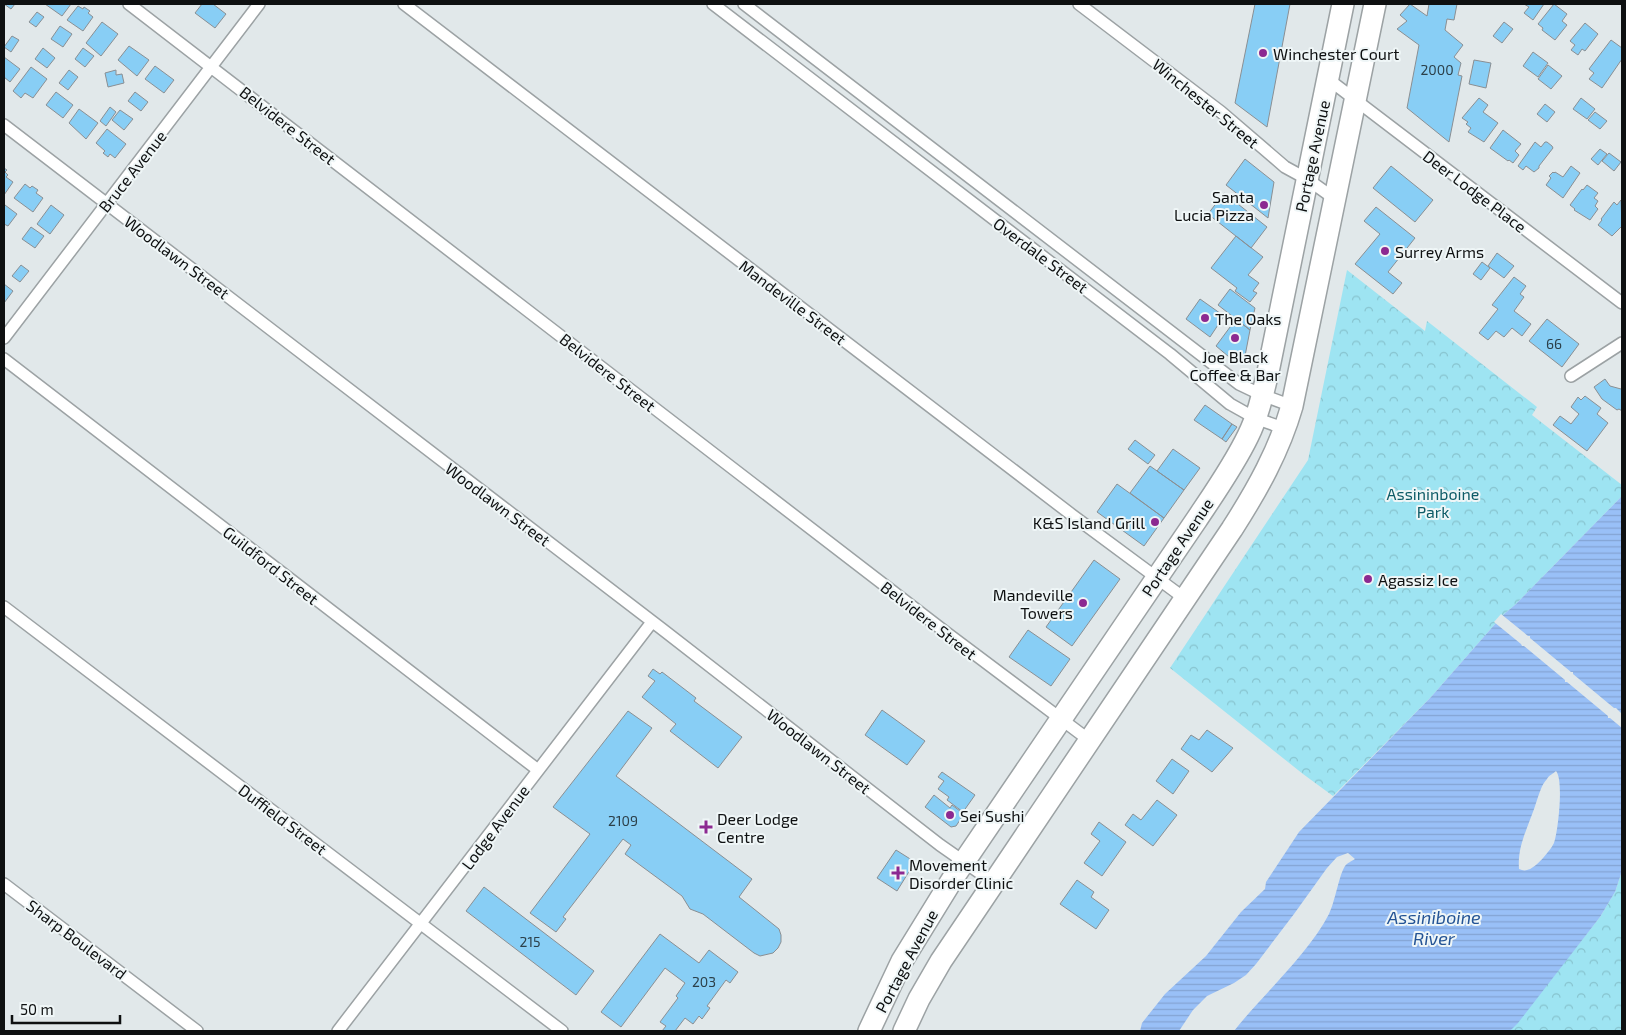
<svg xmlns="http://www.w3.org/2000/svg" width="1626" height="1035" font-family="'Exo 2',sans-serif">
<defs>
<pattern id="park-crowns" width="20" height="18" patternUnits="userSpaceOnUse" patternTransform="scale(1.25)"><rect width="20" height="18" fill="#9ee4f2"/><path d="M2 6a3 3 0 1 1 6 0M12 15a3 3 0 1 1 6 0" fill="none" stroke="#87c3ce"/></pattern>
<pattern id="water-rules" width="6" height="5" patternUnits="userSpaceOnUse" patternTransform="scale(1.25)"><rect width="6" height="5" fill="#99c0f7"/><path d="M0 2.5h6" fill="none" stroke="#83a4d3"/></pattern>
</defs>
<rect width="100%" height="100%" fill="#e1e8ea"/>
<path fill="url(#park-crowns)" d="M1347 270 1425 331 1427 321 1537 407 1532 415 1622 485V496L1516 604 1503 615 1431 697 1333 796 1303 774 1170 668 1308 460Z
M1622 871V1031H1510L1600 917 1615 892Z"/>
<path fill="url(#water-rules)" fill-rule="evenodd" d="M1622 496V871L1615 892 1600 917 1518 1023 1510 1031H1234C1263 994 1307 956 1329 914 1335 902 1339 875 1345 866 1347 863 1352 861 1355 859L1348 853 1337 857 1327 868 1294 914 1256 964 1246 975 1234 983 1207 996 1193 1010 1179 1031H1140L1142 1023 1165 994 1206 956 1241 912 1265 889 1266 882 1299 832 1431 697 1503 615 1516 604ZM1556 771C1564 780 1558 832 1554 843 1550 851 1535 869 1527 870 1524 871 1522 870 1519 869 1517 844 1530 824 1537 800 1540 792 1541 786 1547 779 1549 775 1553 774 1556 771Z"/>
<path fill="#e1e8ea" d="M1501 614 1528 636H1530V638L1571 672H1573V674L1614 708H1616L1622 714V728L1610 718H1608V716L1567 682H1565V680L1524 646H1522L1521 644 1494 622Z"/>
<path fill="#88cef5" stroke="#8a8f93" d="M4 4H15L11 9Z
M45 4H71L62 16Z
M202 4H213L226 14 215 28 195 13Z
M1255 4H1290L1267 127 1235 103Z
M1410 4 1427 16 1429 4H1457L1454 20 1447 19 1445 30 1463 45 1454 57 1461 63 1458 75 1462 76 1449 142 1407 108 1419 45 1397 29 1407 21 1400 15Z
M1524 4H1544L1533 20 1524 13 1529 7Z
M1554 4 1567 14 1562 21 1567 25 1555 40 1542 30 1543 28 1538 24Z
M78 6 83 9 84 7 90 11 88 13 93 17 83 31 67 20Z
M37 12 44 17 36 27 29 22Z
M102 22 118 34 101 56 86 43Z
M1504 22 1513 29 1502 43 1493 36Z
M1585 23 1598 34 1585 51 1582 49 1578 55 1571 50 1575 45 1570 41Z
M60 26 72 34 63 47 51 39Z
M12 36 19 40 11 52 4 47Z
M1611 40 1622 48V59L1602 88 1589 79 1594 73 1589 69Z
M129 46 149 60 137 76 118 60Z
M43 48 55 58 47 68 35 59Z
M83 48 94 56 85 67 75 59Z
M1533 52 1548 63 1538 77 1523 66Z
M4 57 20 69 10 82 4 77Z
M1474 60 1491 63 1486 88 1469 84Z
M1548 65 1562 76 1551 89 1538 79Z
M155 66 174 80 164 93 145 79Z
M31 67 47 79 33 98 25 93 21 98 13 91Z
M69 70 78 77 68 90 59 83Z
M116 70V75L122 74 124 83 108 87 105 73Z
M56 92 73 105 63 118 46 105Z
M135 92 148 102 141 111 128 101Z
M1479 98 1488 105 1483 112 1498 123 1484 142 1468 132 1471 128 1466 124 1468 122 1462 118Z
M1581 98 1595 109 1587 119 1573 109Z
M1545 104 1555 112 1547 122 1537 114Z
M110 107 116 112 106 126 100 121Z
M79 109 98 123 86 139 69 123Z
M120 110 133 119 124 130 112 120Z
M1595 112 1607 121 1600 129 1588 120Z
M107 129 126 144 115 158 110 154 108 157 103 153 105 151 96 143Z
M1503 130 1521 144 1515 151 1519 155 1513 163 1509 160 1508 161 1490 148Z
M1535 142 1541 147 1545 142H1547L1552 146 1553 148 1539 166V168L1534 172 1526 166 1523 170 1518 166Z
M1600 149 1607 154 1598 165 1591 159Z
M1609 153 1621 162 1614 171 1602 161Z
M1245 159 1274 182 1268 218 1226 185Z
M1391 166 1433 200 1415 222 1373 188Z
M1571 166 1580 173 1563 198 1546 185 1551 178 1549 176 1553 172 1554 173 1555 172 1563 177Z
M4 168 7 170 5 172 8 175 6 177 13 182 4 195Z
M25 184 30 188 32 186 38 190 36 193 43 198 33 212 14 198Z
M1587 185 1598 193 1594 198 1598 201 1595 206 1598 209 1590 220 1574 210 1575 209 1570 205 1582 189 1583 190Z
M1224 193 1267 227 1251 248 1208 214Z
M1621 200 1622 226 1612 236 1598 225 1602 220 1601 219 1614 202 1617 205Z
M5 205 17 214 8 226 4 224V207Z
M51 205 64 215 50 234 37 224Z
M1376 207 1415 238 1388 272 1402 283 1393 294 1355 264 1380 234 1364 221Z
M31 227 44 236 35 248 22 239Z
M1236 236 1263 257 1248 275 1259 283 1253 291 1257 293 1250 302 1235 291 1237 288 1211 268Z
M1497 253 1514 266 1504 278 1488 266Z
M1482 262 1490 268 1481 280 1473 274Z
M21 265 29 271 20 282 12 276Z
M1514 277 1526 286 1520 294 1524 297 1514 311 1531 324 1522 336 1512 328 1504 337 1496 331 1488 340 1479 333 1498 309 1492 305Z
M4 284 13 291 4 303Z
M1230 289 1255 308 1250 330 1218 305Z
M1200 299 1224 316 1210 337 1186 319Z
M1236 319 1250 330 1245 356 1243 360 1235 362 1216 346Z
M1547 319 1579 344 1562 367 1529 341Z
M1605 379 1610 386 1621 389 1622 388V411L1619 409 1617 410 1602 399 1594 387Z
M1585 396 1601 408 1597 414 1608 423 1587 451 1553 425 1560 416 1571 424 1579 414 1571 407 1578 397 1581 400Z
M1205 405 1232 424 1222 439 1194 420Z
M1232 424 1237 427 1226 442 1222 439Z
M1135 440 1155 455 1148 464 1128 449Z
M1173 449 1200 468 1184 490 1157 471Z
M1150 466 1184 490 1164 518 1130 493Z
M1117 484 1164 518 1144 546 1097 512Z
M1094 560 1120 579 1072 646 1046 627Z
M1028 630 1070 659 1051 686 1009 657Z
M653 669 660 674 662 672 696 698 694 701 742 737 718 768 670 731 676 724 642 697 655 681 648 676Z
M882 710 925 741 907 765 865 735Z
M628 711 652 728 616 776 752 879 739 897 779 929 781 935V942L778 948 773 953 760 956 754 953 703 914 690 909 682 896 625 854 631 845 623 839 563 917 566 919 556 932 530 913 590 834 553 807Z
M1207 730 1233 748 1212 772 1181 749 1191 735 1199 740Z
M1172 759 1189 771 1173 794 1156 781Z
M942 772 975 795 963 812 947 800 949 797 938 789 944 781 938 777Z
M934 795 950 808 952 805 964 814 956 826 951 827 925 807Z
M1157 800 1177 815 1153 846 1125 825 1133 814 1141 820Z
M1099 822 1126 842 1102 876 1084 863 1100 841 1091 834Z
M896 850 915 862 897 891 877 878Z
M1077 880 1094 892 1091 897 1109 910 1096 929 1060 904Z
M484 887 594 971 576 995 466 911Z
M660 934 699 963 709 950 738 972 730 983 726 980 707 1006 710 1008 702 1019 699 1016 693 1024 685 1018 675 1031H662L666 1026 660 1022 678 998 676 996 685 983 665 968 621 1027 601 1012Z"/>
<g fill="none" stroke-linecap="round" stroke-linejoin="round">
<g stroke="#9ca2a4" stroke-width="14">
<path id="street" d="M129 4 948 634 1089 740
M404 4 1072 515 1184 598
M713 4 1170 354 1230 404 1255 418 1286 429
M744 4 1239 384 1262 395 1292 406
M1079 4 1221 112 1285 167 1307 179 1335 199
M1328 79 1622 303
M4 125 662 629 940 845 993 882
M4 338 259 4
M4 359 538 770
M1571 376 1622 343
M4 607 562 1031
M4 884 197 1031
M338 1031 652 622"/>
</g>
<g stroke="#9ca2a4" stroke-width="24">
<path id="highway" d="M869 1031 902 961 955 875 1197 519C1215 492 1234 465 1248 436 1258 416 1263 393 1268 372L1343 4
M904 1031 919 999 941 961 1232 529C1257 490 1279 451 1292 406L1375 4"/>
</g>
<use href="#street" stroke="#fff" stroke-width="11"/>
<use href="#highway" stroke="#fff" stroke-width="21"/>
</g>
<g fill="#8c2991" stroke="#eff6f7" stroke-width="2">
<circle cx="1263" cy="53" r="5"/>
<circle cx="1264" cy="205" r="5"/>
<circle cx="1385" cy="251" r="5"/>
<circle cx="1205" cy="318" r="5"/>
<circle cx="1235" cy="338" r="5"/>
<circle cx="1155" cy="522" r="5"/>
<circle cx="1368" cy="579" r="5"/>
<circle cx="1083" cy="603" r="5"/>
<circle cx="950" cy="815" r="5"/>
<path d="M703.5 819.5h5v5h5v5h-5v5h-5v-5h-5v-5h5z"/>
<path d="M895.5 865.5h5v5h5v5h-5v5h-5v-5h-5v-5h5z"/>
</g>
<g text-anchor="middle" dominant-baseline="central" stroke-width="4" stroke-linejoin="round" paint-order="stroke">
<g font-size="14" fill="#2c404a">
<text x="1437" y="69">2000</text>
<text x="1554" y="343">66</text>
<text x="623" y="820">2109</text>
<text x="530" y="941">215</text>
<text x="704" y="981">203</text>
</g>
<g font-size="16" fill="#0e1011" stroke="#eff6f7" text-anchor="start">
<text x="1273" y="53">Winchester Court</text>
<text x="1254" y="196" text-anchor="end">Santa<tspan x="1254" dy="18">Lucia Pizza</tspan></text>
<text x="1395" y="251">Surrey Arms</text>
<text x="1215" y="318">The Oaks</text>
<text x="1235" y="356" text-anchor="middle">Joe Black<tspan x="1235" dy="18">Coffee &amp; Bar</tspan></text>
<text x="1145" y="522" text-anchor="end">K&amp;S Island Grill</text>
<text x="1378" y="579">Agassiz Ice</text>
<text x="1073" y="594" text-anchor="end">Mandeville<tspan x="1073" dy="18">Towers</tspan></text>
<text x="960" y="815">Sei Sushi</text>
<text x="717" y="818">Deer Lodge<tspan x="717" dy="18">Centre</tspan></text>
<text x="909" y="864">Movement<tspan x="909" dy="18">Disorder Clinic</tspan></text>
</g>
<g font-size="16" fill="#0e1011" stroke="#eff6f7">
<text transform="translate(1206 103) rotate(39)">Winchester Street</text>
<text transform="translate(288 125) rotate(38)">Belvidere Street</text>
<text transform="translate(1312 156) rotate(-78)">Portage Avenue</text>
<text transform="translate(132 171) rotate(-52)">Bruce Avenue</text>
<text transform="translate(1475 191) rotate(37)">Deer Lodge Place</text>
<text transform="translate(1041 255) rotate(37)">Overdale Street</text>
<text transform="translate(177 257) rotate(37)">Woodlawn Street</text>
<text transform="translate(793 302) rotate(37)">Mandeville Street</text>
<text transform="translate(608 372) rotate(38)">Belvidere Street</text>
<text transform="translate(498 504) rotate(37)">Woodlawn Street</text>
<text transform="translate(1177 547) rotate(-56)">Portage Avenue</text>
<text transform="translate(271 565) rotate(38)">Guildford Street</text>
<text transform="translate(929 620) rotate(38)">Belvidere Street</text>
<text transform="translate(819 751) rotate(38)">Woodlawn Street</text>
<text transform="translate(283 819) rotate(37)">Duffield Street</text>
<text transform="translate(495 827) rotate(-53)">Lodge Avenue</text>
<text transform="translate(77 939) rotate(37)">Sharp Boulevard</text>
<text transform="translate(906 961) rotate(-62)">Portage Avenue</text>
</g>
<g font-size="16" fill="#0d5b67" stroke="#eff6f7">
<text x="1433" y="493">Assininboine<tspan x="1433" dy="18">Park</tspan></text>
</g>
<g font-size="18" font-style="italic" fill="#245495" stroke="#eff6f7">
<text x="1434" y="917">Assiniboine<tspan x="1434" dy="21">River</tspan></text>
</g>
</g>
<rect width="1626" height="1035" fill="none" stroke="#0e1011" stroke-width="10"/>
<path d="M12 1015v8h108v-8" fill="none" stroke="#0e1011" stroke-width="2.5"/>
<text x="20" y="1015" font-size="15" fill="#0e1011" stroke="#eff6f7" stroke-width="4" paint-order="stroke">50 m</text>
</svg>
